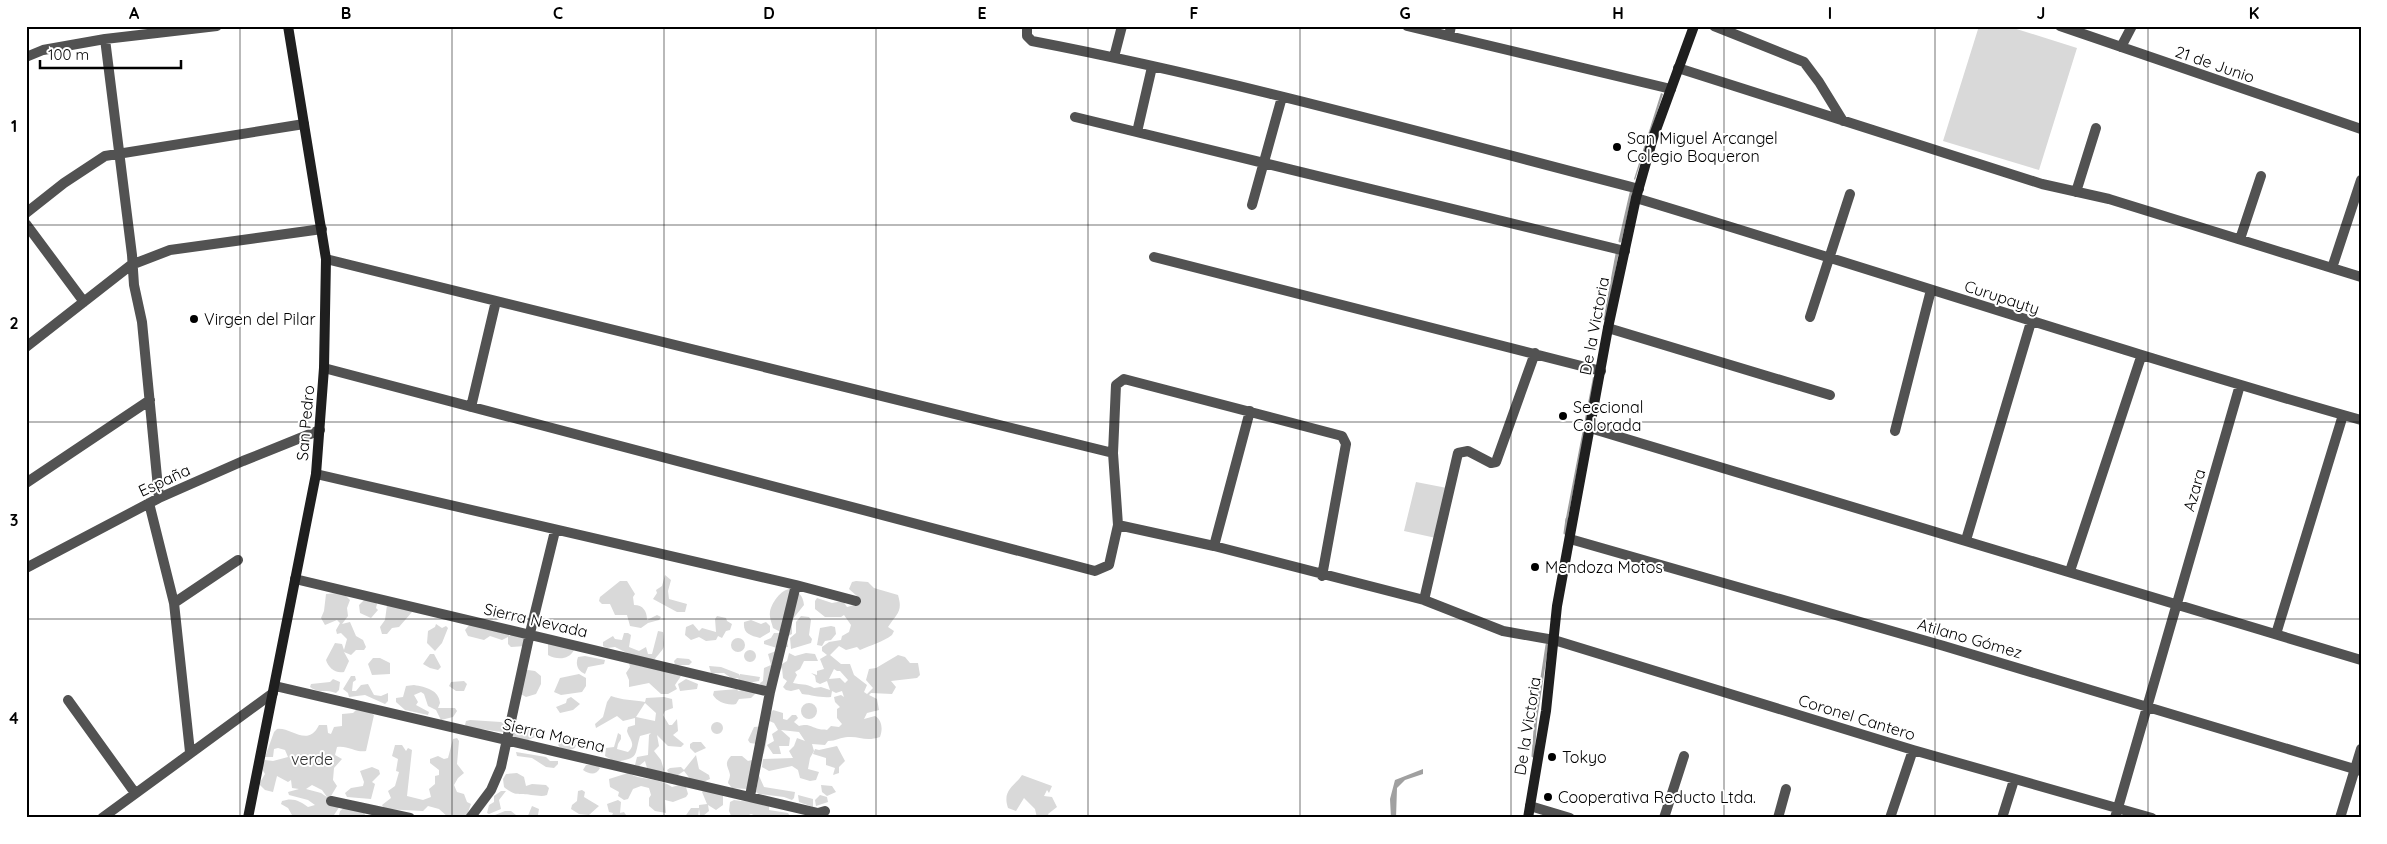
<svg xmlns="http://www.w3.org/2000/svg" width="2387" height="844" font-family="Quicksand,sans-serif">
<rect width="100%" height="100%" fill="#fff"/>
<path fill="#d9d9d9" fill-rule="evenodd" d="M1979 26H2007L2077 48 2039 170 1943 141Z
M1416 482 1447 488 1436 538 1404 531Z
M665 575 671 580 668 591 669 599 687 604 685 612H677L653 599 657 593 656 590 662 586Z
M620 581H627L635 594 633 597 634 605C643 605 647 611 647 620L657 615 661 617 659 620 648 623 641 628 630 626 627 615H615L610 604H602L599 601 600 597Z
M856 581 868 582 874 588 898 595C903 612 897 613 888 627L894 631 892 635C883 642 871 645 860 650L857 647 846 650 839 646 830 655 841 664H850L854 675 867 685 864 692 867 694 873 688 866 680 869 669 876 668 898 655 905 657 910 663H918L920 675 917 678 891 681 896 687 892 694 871 693 869 695 877 699 879 710 867 713 864 719 875 716C882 720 883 729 880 737 865 742 860 736 848 737 841 737 836 741 828 741L825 745 812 744 814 751 810 758 808 769 819 772 816 780 810 781 800 778 798 770 792 766 769 771 762 767 763 759 793 758 789 751 794 746 797 738 805 741 799 732 781 730 790 738 789 746H779L781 754H773L767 745 774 741 772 734 778 730 774 723 767 720 773 710 783 713V719L787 720 792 715H796L798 718 794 722 799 726C809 723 811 727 819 729 822 730 824 729 827 730L831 726 839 727 842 724 837 718V709L840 707 835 702 834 697 841 695 844 697 842 691 836 693 832 691 831 697C820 698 813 695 802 694L799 689 791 691 786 690 783 687 787 681 783 678 782 668 778 672 775 687 761 686 760 683 763 681 764 668 771 665 768 654 779 650V662L782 664 787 661 789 653 795 656 806 653 815 654 818 661H804L800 669 795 672 797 675 793 683C801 685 806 683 814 688L821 687 830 690 827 681 820 684 816 682 815 676 811 673 817 675V671L824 669 820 659 827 655 822 651V647L829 642 841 640 842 636 849 632 851 625 844 615 841 617H825L815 609V601L817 598 832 603 843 601 847 607 858 604V597L849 589 852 582ZM834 669 837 671H840L848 680 845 683 840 678 829 679Z
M790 589C798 591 803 595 804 605L792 620V634L788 636 773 628C772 623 769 618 770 612 771 604 781 589 790 589Z
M338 593 345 595 350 600 347 608 348 616 342 624 350 622 356 636 363 640 366 647 364 650H356L351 655 344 652 349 661 344 672C335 674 328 667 326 660L335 643 342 644 344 650 347 639 341 633 337 634 336 630 340 623 337 620 325 625 321 618 324 611 326 594Z
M365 599 375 600 377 604 376 608 378 610 371 618 360 613 359 605Z
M387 605 409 609 412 612 399 627 392 628 387 634H382L380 627 385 620Z
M717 616 726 618 727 621 732 624 730 630 726 631 722 638 718 636 716 640 706 641 699 637 691 640 685 635 686 627 693 624 699 631 702 628 716 632 715 619Z
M801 616 809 617 811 620 809 635 812 639 811 643 791 649 790 638 796 633V622Z
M751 620 761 624 766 622 770 626V632L760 638C750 635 743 634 744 622Z
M436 624 442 628 446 626 448 628 442 643 435 651 427 643 428 631 435 627Z
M470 624 509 632V636L516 633H525L526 646 511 647 508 644V637L502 640 490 636 484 640 468 636 465 630Z
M831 626 835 627 836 634 831 640 825 641 822 646 817 645 820 628Z
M658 631 663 632C665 651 665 646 654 660L629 654 615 647 607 648 603 646V642L613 636 615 639 622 640 624 633H628L631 635 629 647 639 651 646 647 648 654H652Z
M774 633H780L787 641 788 647 777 648 764 644V641L771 638Z
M731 645a7 7 0 1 1 14 0a7 7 0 1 1-14 0Z
M551 642 574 650C569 660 557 660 548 655V644Z
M744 656a6 6 0 1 1 12 0a6 6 0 1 1-12 0Z
M430 654H434L441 667 438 670 430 668 423 664Z
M585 656 605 660 604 664 588 667 585 674C578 671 575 665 578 657Z
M373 658H380L390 663V674L372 675 368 664Z
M677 658 689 659 692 662 689 665H675L674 661Z
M629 663 644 667 647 665 681 676 675 685 677 689 668 694H661L649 683 629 687V680L626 673 630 667Z
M709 666 721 667 739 674V676L740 674 760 677 759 681 748 683 740 681 738 678H731L724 673H711Z
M528 670 535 671 541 676V684L536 694 526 697 519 693 524 671Z
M579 674 586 678V686L582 692 561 695 554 692 560 678Z
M351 676H355L356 680 353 682 352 691H356L361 685 368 684 374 695 381 696 388 693V701L385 704 365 695 349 697 348 693 343 689Z
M333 679 340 682 339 690 336 693C327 689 318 694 310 687L311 684 330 682Z
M686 679 698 684 697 689 680 691 678 684Z
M464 681 467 684 464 691H456L449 686 451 682Z
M414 685C426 687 439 690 440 703L438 708H455L457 711 453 717 441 720 436 710 428 706 424 694 421 692 414 695 418 702 416 705 429 712 428 715 405 710 396 702V698L403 697 406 686Z
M737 689 738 691 746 689 756 693 751 698 739 699 736 704C728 706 717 702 713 695L714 691Z
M611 696C621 700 634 700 645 702L646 698 664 697 672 699 673 708 665 711 663 715 669 725H672L677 719 678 731 673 735 684 744 681 747 668 746 657 735 659 746 654 751 661 760 664 770 661 773 647 768 645 761 639 766 635 765 637 757 648 755 649 735 651 733 640 736C634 756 640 758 615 762L605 756 606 748 614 747 618 733 621 735V739L618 744 617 749 628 752C637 744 629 739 627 731L628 727 635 725V718L623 721 617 716 596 728 595 724 603 717 607 702ZM645 703 656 713 655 721 636 717Z
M571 697 580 704 573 710 560 713 556 707 566 703 567 699Z
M801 711a8 8 0 1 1 16 0a8 8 0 1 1-16 0Z
M356 710 368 711 374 715 366 751C357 753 347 745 337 747L335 755 342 759 334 768 333 780 337 786 331 796 327 797 322 790 312 785 306 789 321 793 340 806 332 818H306L294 815 298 818H288L292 815 288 808 281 804 282 801C293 797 300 801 308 807L315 805 308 800 289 795 288 792 299 789 292 788 291 780 288 782 277 776 273 792 265 790 259 784 265 774 261 767 265 760 273 761 288 757 285 750 278 748 274 749 273 757H265L274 732 277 729C291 727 308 748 319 725H327L328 733 331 734 334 727 342 726V714L353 713Z
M470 720 501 722 507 726 504 732C492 732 482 727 471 730L465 725 466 721Z
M711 728a6 6 0 1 1 12 0a6 6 0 1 1-12 0Z
M765 726C769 733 766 747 763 755L753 756 757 744 750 743 748 740 754 727Z
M517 727 532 729 542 734 528 740H512L513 729Z
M457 738 459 741 457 764 464 773 458 778 454 785 457 792 464 794 467 802 471 804 466 818H449L439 809 428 806 423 811 384 809 382 805 391 798 388 791 395 786 399 772 396 771 398 759 392 756 395 745H402L406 751 408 748 412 750 407 796 423 800 431 797 429 789 435 784V776L439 775V770L430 763V759L438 756 444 759 448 758 453 739Z
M567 738 576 745 575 748C569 751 562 751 558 745L563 739Z
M693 742H701L706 748 695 753 690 748V744Z
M837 746 845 761 839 767V773L833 775 835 768 826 765V758L813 754 815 749 819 750Z
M516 752 546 757 550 761H558V764L554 768 546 767 532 758 517 756Z
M696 755 699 769 709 775 710 779 703 782 691 780 684 771 678 775 669 774 667 770 670 768 681 767 684 770Z
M731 756H742L748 761 752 760 764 787 795 792 794 798 792 800 784 797 759 794 756 792 758 780 747 789 732 788 728 783C728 781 730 778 730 775 729 767 723 764 731 756Z
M586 765H596L600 768C596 776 589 774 583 770Z
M372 767 379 770 380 774 372 782 375 784 371 799 347 797 345 793 351 788 363 786 364 782 360 771Z
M517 773 524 777 526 786 532 784 546 785 549 788 547 795C541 797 537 795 531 795 517 793 516 797 504 787L503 779 506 774Z
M628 773C642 781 658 777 672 787L679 785 686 787 688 794 686 797 673 802 665 800 666 813 655 811 649 806V798L651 795 649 788 641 786 633 789 628 799 624 800 618 796 619 792 610 787 609 779Z
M1022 775 1052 786 1049 793 1047 790 1044 796 1052 797 1057 807 1048 814 1050 818H1037L1035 809 1024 798 1016 811 1008 808C1002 790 1014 787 1022 775Z
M821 785 832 786 836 792 827 796 822 792Z
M705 789 723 794V805L716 810 708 805 709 811 703 816H700L699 809 698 818H684L691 808H699V805L707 804 702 792Z
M582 790 585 792 584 797 599 806 589 815 579 814 571 809 572 805 577 801 578 791Z
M501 791H506L499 800 501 809 489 814 487 813 489 805 494 802V796Z
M798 795 813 799V807L799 802Z
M820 795 827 797 828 802 816 806 815 800Z
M618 800 621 802 620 813 624 812 628 818H611L613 813 609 812 607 804Z
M734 800C745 802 757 801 769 806V810L788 813 791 818H762L751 814 743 818H732L729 811 730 802Z
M346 806 364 812 366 818H358L354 815 343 817 339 815 340 811Z
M532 806 539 809 538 815 542 818H527Z
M505 811H511L516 815 515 818H495V815Z"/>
<path fill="#a0a0a0" d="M1661 93 1663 94 1635 180 1634 179Z
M1593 377 1595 378 1567 523H1565Z
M1423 769V774L1405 780 1397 788 1396 818H1391L1390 799 1395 780Z"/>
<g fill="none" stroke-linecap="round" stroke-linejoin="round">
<path stroke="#a0a0a0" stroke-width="3" d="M1620 241 1631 193
M1605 319 1617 254
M1565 533 1567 519
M1533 756 1536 717 1547 645"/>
<path stroke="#525252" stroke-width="10" d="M1027 26V36L1032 41C1236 80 1437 137 1639 189
M1407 26 1671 89
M1714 26 1804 62 1819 82 1843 121
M2060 26 2361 129
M1449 36 1451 26
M105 39 132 255 134 285 142 322 159 498
M2121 47 2132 26
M26 57 43 50 105 39 217 26
M1114 57 1122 26
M1678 68 2042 184 2109 199 2361 277
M1075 117 1625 251
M1137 132 1152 67
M2076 192 2096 128
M1636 198C1878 271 2118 351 2361 420
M1252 205 1282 97
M26 213 64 183 105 156 304 124
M26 224 84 302
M2240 239 2261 176
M1154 257 1601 371
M326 259 1113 453
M2332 268 2361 180
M1810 317 1850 194
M1608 328 1830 395
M26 347 131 265 170 250 322 229
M324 368 1095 571 1109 565 1118 525 1113 453 1116 385 1124 379 1342 436 1346 444 1322 576
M471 407 496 301
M1590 428 2361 660
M1895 431 1931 290
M316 474 796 585 856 601
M26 483 150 400
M149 503 174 603 190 752
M1118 525 1214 546 1424 600 1503 631 1554 640 1913 750 2152 818
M1570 539 1944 646 2361 771
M1966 540 2031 322
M1214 546 1250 411
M26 568 159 498 243 461 320 430
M2070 571 2141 357
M295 579 770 692
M1424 600 1458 453 1468 451 1491 463 1496 462 1535 353
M174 603 238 560
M2276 634 2343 415
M275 686 818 813 825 811
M68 700 135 793
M750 796 770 692 796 585
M331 801 410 818
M1530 806 1570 818
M102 818 273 693
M470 818 491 790 501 767 530 633 555 531
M1664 818 1684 756
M1778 818 1786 789
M1890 818 1913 750
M2002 818 2014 780
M2115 818 2240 385
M2340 818 2361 749"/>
<path stroke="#1f1f1f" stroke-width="10" d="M248 818 316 474 324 368 326 259 288 26
M1528 818 1546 711 1557 606 1608 328 1636 198 1653 138 1694 26"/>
</g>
<path fill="none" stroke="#000" stroke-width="1" stroke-opacity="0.55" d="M240 26V818M452 26V818M664 26V818M876 26V818M1088 26V818M1300 26V818M1511 26V818M1724 26V818M1935 26V818M2148 26V818M26 225H2361M26 422H2361M26 619H2361"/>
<g fill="#000" stroke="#fff" stroke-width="2">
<circle cx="1617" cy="147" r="5"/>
<circle cx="194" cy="319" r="5"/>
<circle cx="1563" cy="416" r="5"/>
<circle cx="1535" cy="567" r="5"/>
<circle cx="1552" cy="757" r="5"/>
<circle cx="1548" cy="797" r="5"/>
</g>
<g text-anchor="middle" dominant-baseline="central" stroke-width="4" stroke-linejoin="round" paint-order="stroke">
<g font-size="16" fill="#000" stroke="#fff">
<text transform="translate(2215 64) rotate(19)">21 de Junio</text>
<text transform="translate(2002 297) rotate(18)">Curupayty</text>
<text transform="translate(1594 326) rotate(-79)">De la Victoria</text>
<text transform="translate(305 423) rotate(-85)">San Pedro</text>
<text transform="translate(164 480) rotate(-25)">España</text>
<text transform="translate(2194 490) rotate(-74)">Azara</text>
<text transform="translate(536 620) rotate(13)">Sierra Nevada</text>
<text transform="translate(1970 638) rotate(16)">Atilano Gómez</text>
<text transform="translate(1857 717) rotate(17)">Coronel Cantero</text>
<text transform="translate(1527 726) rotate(-81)">De la Victoria</text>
<text transform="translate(554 735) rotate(13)">Sierra Morena</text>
</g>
<g font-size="16" fill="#000" stroke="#fff" text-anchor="start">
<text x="1627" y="138">San Miguel Arcangel<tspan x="1627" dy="18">Colegio Boqueron</tspan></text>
<text x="204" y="319">Virgen del Pilar</text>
<text x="1573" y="407">Seccional<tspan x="1573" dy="18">Colorada</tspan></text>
<text x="1545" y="567">Mendoza Motos</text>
<text x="1562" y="757">Tokyo</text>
<text x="1558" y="797">Cooperativa Reducto Ltda.</text>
</g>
<g font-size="16" fill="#303030" stroke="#fff">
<text x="312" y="759">verde</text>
</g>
</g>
<rect width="2387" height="844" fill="none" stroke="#ffffff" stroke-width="55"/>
<path d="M40 60v8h141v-8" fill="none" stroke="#000000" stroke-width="2.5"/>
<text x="48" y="60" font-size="15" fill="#000000" stroke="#ffffff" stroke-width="4" paint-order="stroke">100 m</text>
<rect x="28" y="28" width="2332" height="788" fill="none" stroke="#000" stroke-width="2"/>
<g font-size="16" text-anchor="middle" font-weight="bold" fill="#000">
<text x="134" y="19">A</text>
<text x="346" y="19">B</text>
<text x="558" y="19">C</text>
<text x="769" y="19">D</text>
<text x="982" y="19">E</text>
<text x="1194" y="19">F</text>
<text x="1405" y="19">G</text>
<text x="1618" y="19">H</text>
<text x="1830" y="19">I</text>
<text x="2041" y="19">J</text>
<text x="2254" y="19">K</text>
<text x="14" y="132">1</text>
<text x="14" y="329">2</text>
<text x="14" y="526">3</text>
<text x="14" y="724">4</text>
</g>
</svg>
